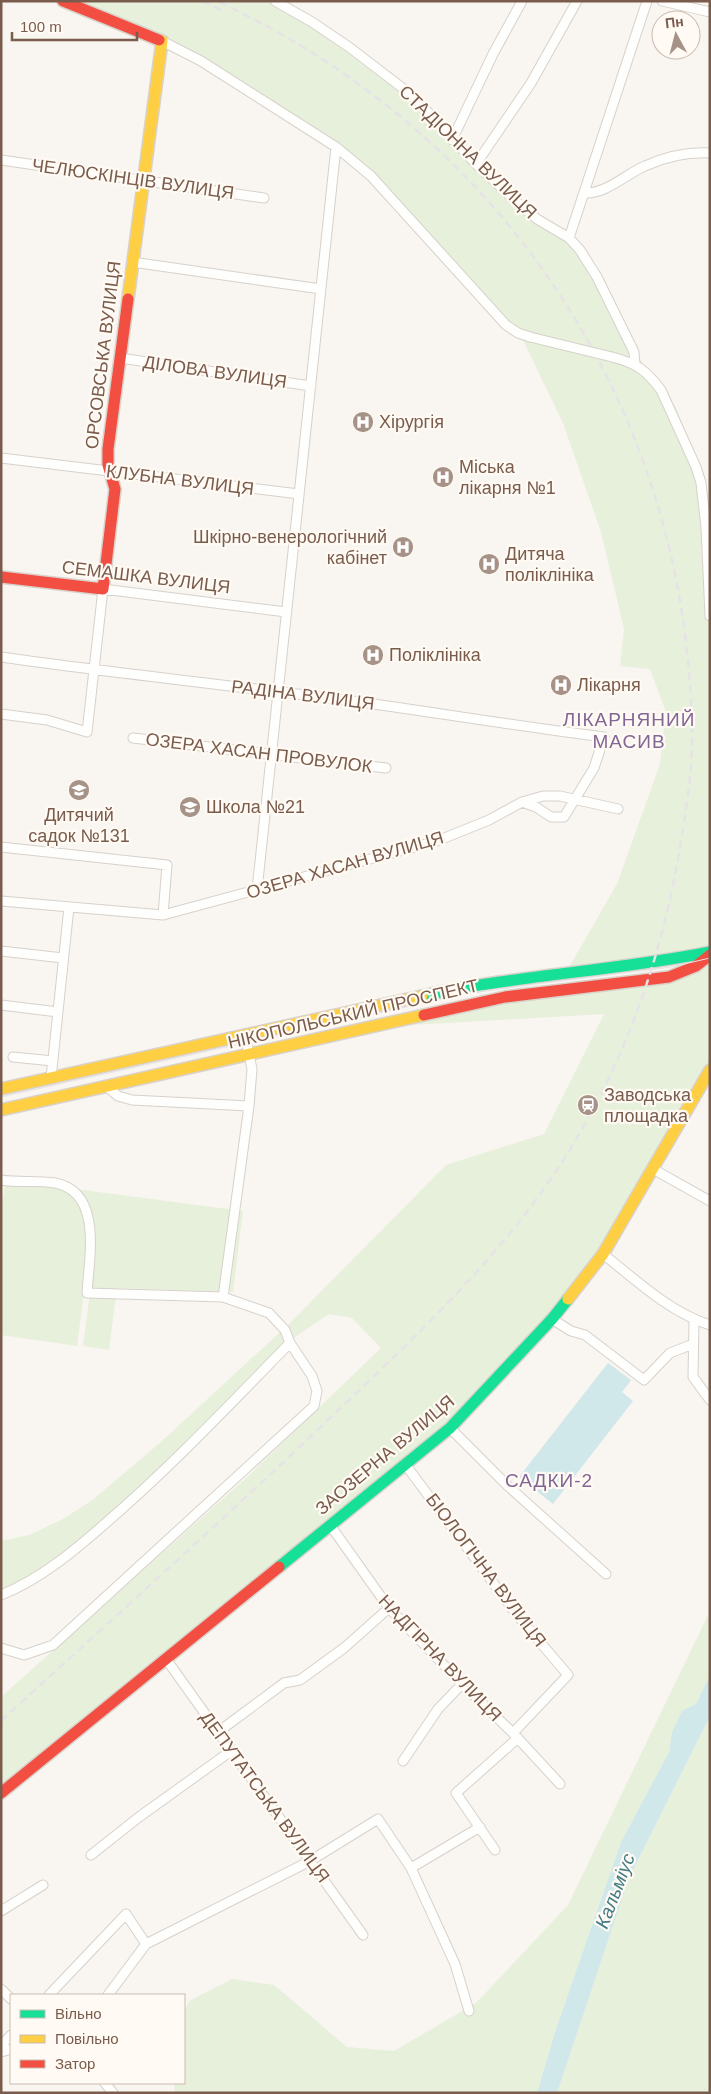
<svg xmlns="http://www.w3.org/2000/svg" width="711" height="2094" font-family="Helvetica,sans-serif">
<rect width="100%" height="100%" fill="#f9f5f0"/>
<path fill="#e7f0db" d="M72 1H266L270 3 310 25 410 100 450 142 578 249 631 346 648 371 668 394 677 410 701 475 710 611V948L568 969 617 884 660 764 666 712 650 669 620 666 624 629 601 532 563 423 518 330 509 322 374 173 339 144 203 58Z
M710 955V1070L603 1254 450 1428 1 1793V1697L245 1479 381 1348 352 1318 329 1314 289 1341 198 1434 79 1543 22 1584 1 1592V1541L29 1535 63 1519 94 1499 162 1441 290 1323 446 1165 544 1134 604 1014 394 1026 506 1001 669 980Z
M5 1185 57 1187 71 1194 81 1205 87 1222 84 1292 77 1346 1 1335V1213Z
M75 1189 243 1211 233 1292 117 1288 109 1350 83 1346 90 1293 93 1221 87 1202Z
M710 1611V1675L696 1704 682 1712 672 1732 669 1752 621 1842 555 2032 537 2093H175L174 2083H184V2013L189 2001 232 1979 274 1985 347 2047 394 2051 476 2003 568 1905Z
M710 1716V2093H557L629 1878Z"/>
<path fill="#d0e8ea" d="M608 1363 631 1380 622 1392 633 1401 553 1504 519 1477Z
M710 1675V1716L629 1878 557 2093H537L555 2032 621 1842 669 1752 672 1732 682 1711 696 1704Z"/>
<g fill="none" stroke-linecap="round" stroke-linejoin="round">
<g stroke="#d7d1cb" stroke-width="11">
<path id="street" d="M275 1 312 22 349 47 413 96 476 164 521 206 537 219 569 238 580 250 597 277 634 352 635 364
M662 1 710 12
M162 41 201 61 336 147 371 176 506 325 518 333 530 337
M452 140 493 54 522 1
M1 160 264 198
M476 164 531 83 577 1
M585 193C606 194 626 174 645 166 665 157 688 152 710 153
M569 238 647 1
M132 262 321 289
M612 357C636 363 646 370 661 390L696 467 701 483 706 527 710 616
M120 358 311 386
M1 458 299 494
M1 657C113 673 226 685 338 699 427 711 515 726 604 737L594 768 564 817H551L536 807 522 802 489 820 437 841 163 915 1 901
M1 714 47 720 87 732 103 589 286 612
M133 738 386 768
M522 802 543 796H560L618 809
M1 847 167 865 163 915
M257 890 336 147
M1 951 63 958
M1 1005 58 1012
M13 1057 53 1061
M51 1078 69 907
M106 1086 118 1096 132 1100 249 1106 252 1069 245 1035
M653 1169 710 1201
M1 1180C19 1183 37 1180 55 1183 103 1192 89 1258 87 1293L223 1297 269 1313 285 1330 290 1343 312 1376 317 1391 314 1406 53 1645 24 1655 1 1648
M603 1254C636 1280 669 1312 710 1325
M223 1297 249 1106
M552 1319 571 1331 585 1335 644 1380 670 1353 693 1344
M694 1320 693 1377 710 1400
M450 1428 508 1486 606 1574
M405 1464 517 1615 568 1675 513 1733
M330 1525 389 1608 462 1684 513 1733 560 1784
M1 1595C41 1579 75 1550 107 1522 172 1466 230 1404 290 1343
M166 1659 363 1935
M218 1732 284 1683 300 1680 344 1648 389 1608
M403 1761 438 1709 462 1684
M495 1850 456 1793 518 1738
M91 1855 139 1817 231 1751
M411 1868 480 1827
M1 1911 43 1885
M1 1989 11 1999
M49 1995 126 1914 146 1944
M108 1995 146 1944 310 1861 378 1819 411 1868 455 1964 469 2011
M1 2046 11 2035
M1 2052 11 2049
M105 2083 113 2093"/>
</g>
<g stroke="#d9d2cb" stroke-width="14">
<path id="fast" d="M422 996C517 975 615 971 710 952
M279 1567 450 1428 552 1319 568 1299"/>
</g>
<g stroke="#d9d2cb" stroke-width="14">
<path id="slow" d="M128 299 162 41 159 40
M1 1089 422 996
M1 1110 424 1015
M568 1299 603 1254 710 1070"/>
</g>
<g stroke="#d9d2cb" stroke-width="14">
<path id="jam" d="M63 1 159 40
M1 577 103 589 115 489 108 465V449L128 299
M424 1015 505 997 669 977 696 966 710 955
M1 1793 279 1567"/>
</g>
<use href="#street" stroke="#fefefd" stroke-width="9"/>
<use href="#fast" stroke="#16e098" stroke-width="11"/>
<use href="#slow" stroke="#ffcf43" stroke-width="11"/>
<use href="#jam" stroke="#f24e42" stroke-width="11"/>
<path stroke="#e6e3e7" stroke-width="1" d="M1 1097 474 992 671 967 710 958"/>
<path stroke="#e6e3e7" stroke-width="2.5" stroke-dasharray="8 5" stroke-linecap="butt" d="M202 1 223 11
M1 1721C111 1620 222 1521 330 1418 416 1336 506 1253 569 1151 629 1054 665 947 682 835 687 803 692 771 692 738 690 416 508 136 217 1"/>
<g stroke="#d7d1cb" stroke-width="11" stroke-linecap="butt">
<path id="street-bridge" d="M530 337 612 357"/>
</g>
<use href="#street-bridge" stroke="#fefefd" stroke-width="9"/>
</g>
<defs>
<g id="hospital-disc" transform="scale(1.125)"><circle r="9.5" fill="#a69286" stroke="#fffaf3"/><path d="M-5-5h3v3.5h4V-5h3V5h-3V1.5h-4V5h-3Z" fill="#fff"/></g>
<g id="school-disc" transform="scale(1.125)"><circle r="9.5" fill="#a69286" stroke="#fffaf3"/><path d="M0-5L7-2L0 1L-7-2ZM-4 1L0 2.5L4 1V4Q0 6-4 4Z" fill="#fff"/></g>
<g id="station-disc" transform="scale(1.125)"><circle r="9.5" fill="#a69286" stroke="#fffaf3"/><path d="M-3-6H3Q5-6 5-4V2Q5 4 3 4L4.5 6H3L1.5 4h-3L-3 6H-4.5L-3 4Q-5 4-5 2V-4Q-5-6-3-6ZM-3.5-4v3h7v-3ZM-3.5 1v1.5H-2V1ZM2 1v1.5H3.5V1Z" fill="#fff"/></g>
</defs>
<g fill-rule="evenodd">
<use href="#hospital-disc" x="363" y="422"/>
<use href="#hospital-disc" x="443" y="477"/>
<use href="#hospital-disc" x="403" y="547"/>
<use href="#hospital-disc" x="489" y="564"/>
<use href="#hospital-disc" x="373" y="655"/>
<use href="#hospital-disc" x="561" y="685"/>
<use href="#school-disc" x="79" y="790"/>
<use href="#school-disc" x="190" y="807"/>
<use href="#station-disc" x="588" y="1105"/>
</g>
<g text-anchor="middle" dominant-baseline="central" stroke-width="4.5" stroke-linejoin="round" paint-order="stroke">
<g font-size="18" fill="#7a5c4d" stroke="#fffaf3">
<text transform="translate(468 152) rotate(44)">СТАДІОННА ВУЛИЦЯ</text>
<text transform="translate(133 179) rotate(8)">ЧЕЛЮСКІНЦІВ ВУЛИЦЯ</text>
<text transform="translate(103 355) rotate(-83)">ОРСОВСЬКА ВУЛИЦЯ</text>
<text transform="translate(215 372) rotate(8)">ДІЛОВА ВУЛИЦЯ</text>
<text transform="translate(180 480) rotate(7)">КЛУБНА ВУЛИЦЯ</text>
<text transform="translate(146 577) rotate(7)">СЕМАШКА ВУЛИЦЯ</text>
<text transform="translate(303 695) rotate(7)">РАДІНА ВУЛИЦЯ</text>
<text transform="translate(259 753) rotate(7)">ОЗЕРА ХАСАН ПРОВУЛОК</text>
<text transform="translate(345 865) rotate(-16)">ОЗЕРА ХАСАН ВУЛИЦЯ</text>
<text transform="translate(353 1014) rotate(-13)">НІКОПОЛЬСЬКИЙ ПРОСПЕКТ</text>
<text transform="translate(385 1455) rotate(-40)">ЗАОЗЕРНА ВУЛИЦЯ</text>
<text transform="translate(486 1570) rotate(53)">БІОЛОГІЧНА ВУЛИЦЯ</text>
<text transform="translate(440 1658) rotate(46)">НАДГІРНА ВУЛИЦЯ</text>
<text transform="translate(265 1797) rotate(54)">ДЕПУТАТСЬКА ВУЛИЦЯ</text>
</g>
<g font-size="18" fill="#7a5c4d" stroke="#fffaf3" text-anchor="start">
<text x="379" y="422">Хірургія</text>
<text x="459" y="467">Міська<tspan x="459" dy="21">лікарня №1</tspan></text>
<text x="387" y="537" text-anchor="end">Шкірно-венерологічний<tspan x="387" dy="21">кабінет</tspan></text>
<text x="505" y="554">Дитяча<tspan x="505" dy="21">поліклініка</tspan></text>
<text x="389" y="655">Поліклініка</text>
<text x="577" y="685">Лікарня</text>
<text x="206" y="807">Школа №21</text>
<text x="79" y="815" text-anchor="middle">Дитячий<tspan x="79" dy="21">садок №131</tspan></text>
<text x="604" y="1095">Заводська<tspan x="604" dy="21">площадка</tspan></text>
</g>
<g font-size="19" letter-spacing="1" fill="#846695" stroke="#fffaf3">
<text x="629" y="719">ЛІКАРНЯНИЙ<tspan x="629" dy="22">МАСИВ</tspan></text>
<text x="549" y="1480">САДКИ-2</text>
</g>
<g font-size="19" font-style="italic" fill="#437c86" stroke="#fffaf3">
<text transform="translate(615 1891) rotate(-69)">Кальміус</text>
</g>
</g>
<rect width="711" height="2094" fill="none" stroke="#7a5c4d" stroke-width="5"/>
<rect x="10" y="1994" width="175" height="90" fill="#fffaf3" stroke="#cabbb1"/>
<rect x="20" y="2010" width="25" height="8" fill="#16e098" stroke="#cabbb1"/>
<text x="55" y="2019" font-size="15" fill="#7a5c4d">Вільно</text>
<rect x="20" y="2035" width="25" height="8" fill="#ffcf43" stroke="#cabbb1"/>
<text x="55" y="2044" font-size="15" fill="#7a5c4d">Повільно</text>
<rect x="20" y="2060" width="25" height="8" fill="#f24e42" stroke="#cabbb1"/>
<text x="55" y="2069" font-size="15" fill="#7a5c4d">Затор</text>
<g transform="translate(676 35) rotate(353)"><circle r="24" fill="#fffaf3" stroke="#cabbb1"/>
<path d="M0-4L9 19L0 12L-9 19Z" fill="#a69286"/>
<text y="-8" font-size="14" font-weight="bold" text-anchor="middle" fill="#7a5c4d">Пн</text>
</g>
<path d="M12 32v8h125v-8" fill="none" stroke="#7a5c4d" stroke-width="2.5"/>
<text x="20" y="32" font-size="15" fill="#7a5c4d" stroke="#fffaf3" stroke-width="4" paint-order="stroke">100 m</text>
</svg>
